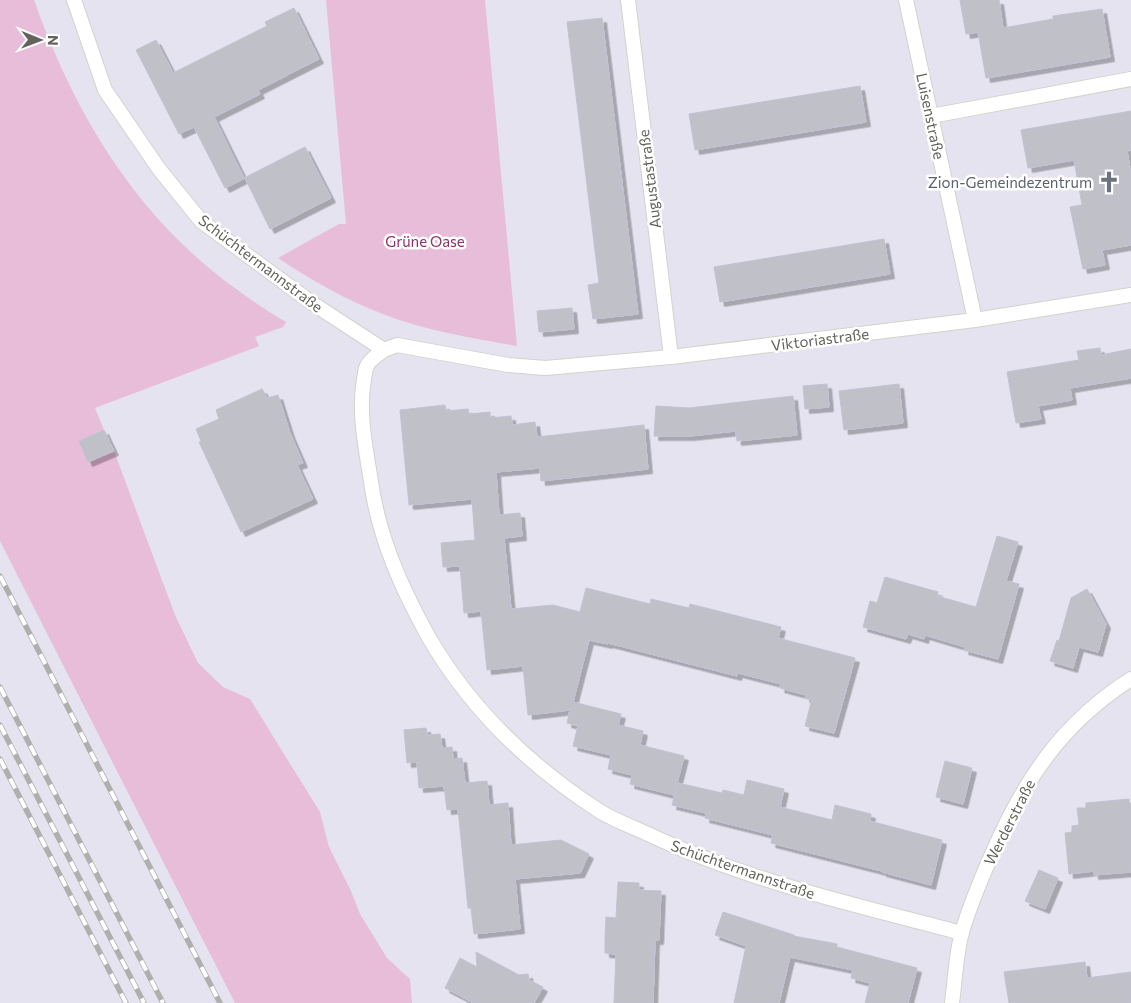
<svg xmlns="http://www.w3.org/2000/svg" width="1131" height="1003" font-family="Commissioner,sans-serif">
<defs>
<filter id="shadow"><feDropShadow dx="4.5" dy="4.5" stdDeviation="0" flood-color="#0004"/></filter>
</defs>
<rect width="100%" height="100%" fill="#e4e3ef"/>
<path fill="#e8bdd9" d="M0 0H34C73 109 129 205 220 277 241 293 263 309 286 322L283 327 255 337 259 346 95 408 104 430 79 441 89 462 114 451 175 615 198 663 223 687 250 699 320 812 329 847 351 891 360 914 387 958 410 979 412 1003H235L0 541Z
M326 0H485L517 346C472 338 426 331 383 314 346 300 311 280 278 258L339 224H346Z"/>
<path fill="#c0c0c9" stroke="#c1c1d4" filter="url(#shadow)" d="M960 0H999L1003 28 1053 19V16L1102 9 1110 57 986 78 978 32 966 34Z
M294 8 319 59 258 90 260 94 214 117 244 178 305 147 331 198 270 229 245 178 225 188 194 127 179 134 136 50 156 40 173 73 267 26 265 22Z
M602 18 638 314 593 319 588 285 599 283 567 22Z
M860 86 866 122 695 150 689 114Z
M1131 111V150L1127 151 1131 174V245L1102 250 1105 265 1083 269 1070 207 1082 205 1074 160 1028 168 1021 130Z
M884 239 890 274 720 302 714 267Z
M572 308 574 329 539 332 537 311Z
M1100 348 1101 355 1131 349V378L1070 388 1072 400 1038 406 1041 419 1016 423 1007 372 1079 360 1077 351Z
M827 384 829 407 805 409 803 386Z
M899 384 903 423 844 430 839 391Z
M262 389 267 398 278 395 290 433 303 463 297 465 313 499 241 532 199 442 201 441 196 429 219 419 216 410Z
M793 396 797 435 737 441 736 431 690 436H654L656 406 689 408Z
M445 405 446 411 468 409 469 414 490 412V418L511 416 512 425 535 422 537 437 644 425 648 469 541 481 540 468 496 472 499 515 520 513 522 536 504 538 511 609 553 605 580 612 586 588 650 604 651 599 689 608 690 604 781 627 778 638 855 658 834 733 805 726 812 699 805 698 806 695 780 688 781 684 738 673 737 676 608 643V644L589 640 573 702 621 714 618 725 643 731 640 745 684 756 674 795 630 784 632 775 608 769 611 755 573 746 578 726 567 723 570 710 528 715 523 666 487 670 481 611 464 613 460 566 443 567 441 543 475 540 472 499 409 505 400 410Z
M104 430 114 451 88 462 79 441Z
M997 536 1018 542 1006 581 1019 584 998 659 964 650 965 647 925 635 924 639 908 634 906 639 863 627 870 601 877 603 885 577 938 592 937 596 976 607Z
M1087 589 1106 624 1098 652 1079 647 1073 668 1050 661 1057 640 1059 641 1071 598Z
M426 728 427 735 440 734 442 748 452 747 453 759 462 758 465 783 487 781 489 805 508 803 511 845 561 840 589 854 580 873 515 879 520 929 474 934 471 908H468L458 809 447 810 444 786 419 788 417 762 407 763 404 730Z
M945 761 972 768 963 804 936 797Z
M747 780 784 789 780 807 832 820 835 805 871 814 870 821 942 840 931 885 882 872V871L771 843 773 835 705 818 706 813 672 805 678 783 722 793 723 790 744 795Z
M1129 799V803H1131V872L1094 875V871L1069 874 1065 833 1072 832V826L1079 825 1077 808H1086V803Z
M1039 870 1058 878 1045 909 1025 901Z
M618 882 639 883V890L661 891 659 940H655L653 1003H614L616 954 605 953V938L606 917 616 918Z
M723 912 794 935V936L837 944V947L917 968 908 1003H865L870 983 851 978 853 970 790 957 779 1003H734L746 946 715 935Z
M476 952 519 975 528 974 529 980 543 987 534 1003H474L445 988 460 958 477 967Z
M1085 962 1087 978 1131 972V1003H1009L1004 972Z"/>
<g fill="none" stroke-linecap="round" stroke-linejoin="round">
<g stroke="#d3d3cb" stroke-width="16">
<path id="minor" d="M74 0 105 90 159 169 201 221 312 303 384 350C379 354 369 360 367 366 365 369 365 375 364 379 358 413 366 449 371 482 379 538 401 587 428 636 470 709 531 767 601 812 616 821 633 827 648 834 747 881 857 905 962 933
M628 0 671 357
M906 0 975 320
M931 116 1131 79
M384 350 397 345 508 365 545 368 671 357 975 320 1131 295
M952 1003C955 980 956 954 962 932 970 905 981 879 992 854 1024 780 1062 723 1131 679"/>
</g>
<use href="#minor" stroke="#fff" stroke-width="14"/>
<g stroke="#b0afae" stroke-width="5.5">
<path id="rail" d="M0 576 220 1003
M0 687 163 1003
M0 725 144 1003
M0 759 126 1003"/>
</g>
<use href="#rail" stroke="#fff" stroke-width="4" stroke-dasharray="11" stroke-linecap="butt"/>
</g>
<defs>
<g id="church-bare" transform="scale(1.725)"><path d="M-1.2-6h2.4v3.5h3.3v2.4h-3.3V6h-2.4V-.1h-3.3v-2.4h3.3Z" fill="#6b7280" stroke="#fff" stroke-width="2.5" paint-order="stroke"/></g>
</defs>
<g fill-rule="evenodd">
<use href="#church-bare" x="1109" y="182"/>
</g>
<g text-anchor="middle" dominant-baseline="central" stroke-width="5" stroke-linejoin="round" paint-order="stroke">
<g font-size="15" fill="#64635b" stroke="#fff">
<text transform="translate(931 116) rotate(78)">Luisenstraße</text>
<text transform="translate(649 179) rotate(-97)">Augustastraße</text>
<text transform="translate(261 263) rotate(37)">Schüchtermannstraße</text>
<text transform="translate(820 339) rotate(-7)">Viktoriastraße</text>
<text transform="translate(1009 822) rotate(-63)">Werderstraße</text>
<text transform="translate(743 869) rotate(19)">Schüchtermannstraße</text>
</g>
<g font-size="15" fill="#5b616d" stroke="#fff" text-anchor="end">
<text x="1092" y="182">Zion-Gemeindezentrum</text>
</g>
<g font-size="15" fill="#8c326a" stroke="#fff">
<text x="425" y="241">Grüne Oase</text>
</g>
</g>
<g transform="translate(40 40) rotate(91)" stroke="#ffffff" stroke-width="4" paint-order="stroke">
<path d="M0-4L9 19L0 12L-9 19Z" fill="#64635b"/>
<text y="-8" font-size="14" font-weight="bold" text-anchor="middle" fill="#64635b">N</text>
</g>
</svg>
